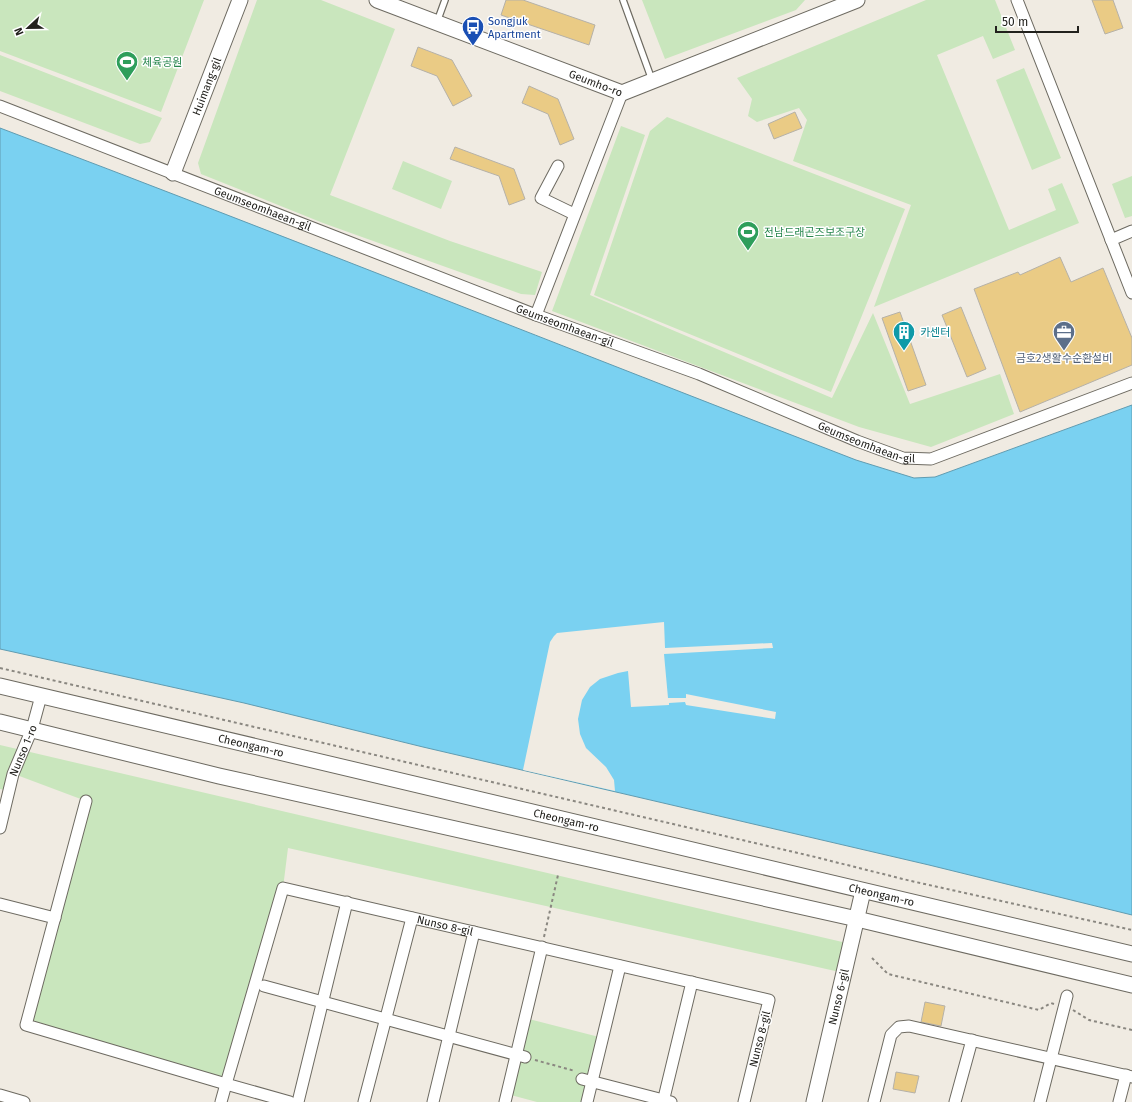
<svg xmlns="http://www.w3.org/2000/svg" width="1132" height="1102" font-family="'Fira Sans','Noto Sans KR',sans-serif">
<rect width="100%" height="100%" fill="#f0ebe2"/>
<path fill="#c9e6bd" d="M0 0H204L161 112 0 51Z
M257 0H321L395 29 330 195 450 241 542 272 535 295 521 294 323 223 201 174 198 163Z
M642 0H805L796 10 665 59Z
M926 0H995L1015 50 993 59 983 36 937 55 1009 230 1056 210 1048 189 1062 183 1079 223 874 307 911 205 793 161 807 120 799 108 757 122 748 116 752 99 737 78Z
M0 55 162 118 150 142 140 144 0 91Z
M1024 68 1061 158 1032 170 996 80Z
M667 117 905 209 831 392 594 295 650 131Z
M621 126 645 135 590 295 832 398 873 313 910 404 1000 374 1014 414 931 447 859 427 552 311Z
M403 161 452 181 441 209 392 189Z
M1132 176V216L1125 218 1112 184Z
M0 745 851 944 844 973 288 848 283 888 226 1084 26 1025 86 801 14 774 9 791 0 789Z
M525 1018 603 1038 587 1102H537L507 1094Z"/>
<path fill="#7ad1f1" stroke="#609cb1" d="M0 128C286 236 571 350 856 460L914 478 935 477 1132 405V915L929 865 423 747 244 703 0 649Z"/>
<path fill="#f0ebe2" d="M664 622 665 648 772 643 773 648 664 654 668 698H686V694L776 712 775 719 686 705 685 702 669 703V705L631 707 628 671 618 673 600 679 590 687 582 700 578 719 580 734 586 748 606 767 614 780 615 791 523 770 550 642 554 636 557 633Z"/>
<path fill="#eacb85" stroke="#b5b1a8" d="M506 0H523L595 25 589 45 501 15Z
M1092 0H1113L1123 28 1105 34Z
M418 47 452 60 472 96 453 106 437 76 411 66Z
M529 86 558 99 574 139 560 145 548 114 522 103Z
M795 112 802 128 774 139 768 124Z
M455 147 514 169 525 199 509 205 499 176 450 159Z
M1060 257 1071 282 1103 268 1132 338V365L1020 412 974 289 1018 272 1020 275Z
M961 307 986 369 967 377 942 315Z
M900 312 926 385 908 391 882 318Z
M925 1002 945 1006 941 1026 921 1022Z
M896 1072 919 1076 915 1093 893 1089Z"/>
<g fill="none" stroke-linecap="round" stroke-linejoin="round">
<g stroke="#6d6a61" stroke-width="8">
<path id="lane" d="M623 0 652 80
M437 22 445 0"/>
</g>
<g stroke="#6d6a61" stroke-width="13">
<g id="street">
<path d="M1017 0 1132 293"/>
<path id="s1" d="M0 106 536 315 699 374 857 441 903 458 931 459 1132 383"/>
<path d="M558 166 541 198 574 214"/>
<path d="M1111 240 1132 231"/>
<path d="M536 315 622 93"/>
<path d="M86 801 26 1025 226 1084 221 1102"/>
<path id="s2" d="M0 828 13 774 32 729 41 696"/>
<path d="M0 904 55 918"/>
<path d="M264 986 525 1057"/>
<path d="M582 1079 671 1102"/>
<path d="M0 1095 24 1102"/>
<path id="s3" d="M290 1102 226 1084 283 888 769 1000 744 1102"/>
<path d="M298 1102 347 902"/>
<path d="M364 1102 412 918"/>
<path d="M433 1102 474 932"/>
<path d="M505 1102 542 947"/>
<path d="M587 1102 620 966"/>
<path d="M663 1102 692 982"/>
<path d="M874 1102 891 1035 899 1027 909 1026 1132 1077"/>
<path d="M955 1102 972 1040"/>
<path d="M1040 1102 1067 996"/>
<path d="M1119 1102 1126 1075"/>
</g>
</g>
<g stroke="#6d6a61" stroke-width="17">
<g id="secondary">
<path id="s4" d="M377 0 622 93 857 0"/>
<path id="s5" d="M173 173 240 0"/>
<path id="s6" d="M0 686 1132 954"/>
<path d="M0 722 219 776 857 919 1132 985"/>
<path id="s7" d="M814 1102 863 891"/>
</g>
</g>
<path stroke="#8a8780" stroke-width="2" stroke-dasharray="3 3" stroke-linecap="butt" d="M0 668 811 856 911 881 1132 930
M544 937 558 875
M872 958 888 974 1039 1010 1051 1003 1054 1004
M1073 1010 1089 1020 1132 1030
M535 1060 575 1071"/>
<use href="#lane" stroke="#fff" stroke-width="5.5"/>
<use href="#street" stroke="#fff" stroke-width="11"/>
<use href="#secondary" stroke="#fff" stroke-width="15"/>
</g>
<defs>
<g id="bus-pin" transform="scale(1.15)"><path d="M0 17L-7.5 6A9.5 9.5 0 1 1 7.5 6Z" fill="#1a4fb4" stroke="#fff"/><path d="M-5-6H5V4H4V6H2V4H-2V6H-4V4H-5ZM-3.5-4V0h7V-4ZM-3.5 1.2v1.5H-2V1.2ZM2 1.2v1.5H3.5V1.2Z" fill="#fff"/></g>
<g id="stadium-pin" transform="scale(1.15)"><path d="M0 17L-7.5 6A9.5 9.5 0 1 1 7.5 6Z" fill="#2e9e5b" stroke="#fff"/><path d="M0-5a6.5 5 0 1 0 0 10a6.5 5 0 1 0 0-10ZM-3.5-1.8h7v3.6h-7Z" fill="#fff"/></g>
<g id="building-pin" transform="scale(1.15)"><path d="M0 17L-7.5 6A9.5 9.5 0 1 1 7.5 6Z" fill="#0f9aa8" stroke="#fff"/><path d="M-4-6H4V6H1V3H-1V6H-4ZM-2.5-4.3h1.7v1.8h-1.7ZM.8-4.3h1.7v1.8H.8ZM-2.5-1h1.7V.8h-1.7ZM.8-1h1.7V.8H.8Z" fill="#fff"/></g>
<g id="office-pin" transform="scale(1.15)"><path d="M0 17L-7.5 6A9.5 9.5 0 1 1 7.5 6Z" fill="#5c6f8a" stroke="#fff"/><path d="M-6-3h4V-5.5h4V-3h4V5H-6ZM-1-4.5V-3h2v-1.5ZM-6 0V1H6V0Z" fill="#fff"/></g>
</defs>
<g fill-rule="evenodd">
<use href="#bus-pin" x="473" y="27"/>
<use href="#stadium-pin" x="127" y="62"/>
<use href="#stadium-pin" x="748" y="232"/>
<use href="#building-pin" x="904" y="332"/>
<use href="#office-pin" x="1064" y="332"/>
</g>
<g text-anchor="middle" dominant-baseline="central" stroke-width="3" stroke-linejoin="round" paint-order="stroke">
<g font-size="11" fill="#164399" stroke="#fff" text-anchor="start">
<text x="488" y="21">Songjuk<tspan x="488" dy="13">Apartment</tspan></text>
</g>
<g font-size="11" fill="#27864d" stroke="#fff" text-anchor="start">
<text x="142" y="62">체육공원</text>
<text x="764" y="232">전남드래곤즈보조구장</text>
</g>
<g font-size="11" fill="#22211d" stroke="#fff">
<text stroke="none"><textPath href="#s4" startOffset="234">Geumho-ro</textPath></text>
<text stroke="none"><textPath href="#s5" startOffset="93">Huimang-gil</textPath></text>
<text stroke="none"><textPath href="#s1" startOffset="282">Geumseomhaean-gil</textPath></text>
<text stroke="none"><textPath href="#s1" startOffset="606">Geumseomhaean-gil</textPath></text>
<text stroke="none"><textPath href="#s1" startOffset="930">Geumseomhaean-gil</textPath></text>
<text stroke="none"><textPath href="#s6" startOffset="258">Cheongam-ro</textPath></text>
<text stroke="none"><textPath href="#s2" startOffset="81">Nunso 1-ro</textPath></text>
<text stroke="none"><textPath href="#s6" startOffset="582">Cheongam-ro</textPath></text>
<text stroke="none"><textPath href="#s6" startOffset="906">Cheongam-ro</textPath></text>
<text stroke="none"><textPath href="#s3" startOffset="437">Nunso 8-gil</textPath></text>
<text stroke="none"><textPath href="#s7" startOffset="108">Nunso 6-gil</textPath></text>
<text transform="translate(760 1039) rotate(-76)">Nunso 8-gil</text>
</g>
<g font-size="11" fill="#0d838f" stroke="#fff" text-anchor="start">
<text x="920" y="332">카센터</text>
</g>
<g font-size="11" fill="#4e5e75" stroke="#fff">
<text x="1064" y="358">금호2생활수순환설비</text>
</g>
</g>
<g transform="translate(28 28) rotate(248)" stroke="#ffffff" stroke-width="3" paint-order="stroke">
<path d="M0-3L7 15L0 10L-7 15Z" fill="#22211d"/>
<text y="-6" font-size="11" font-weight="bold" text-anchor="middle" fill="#22211d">N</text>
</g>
<path d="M996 26v6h82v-6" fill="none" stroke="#22211d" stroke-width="2"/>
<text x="1002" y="26" font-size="12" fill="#22211d" stroke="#ffffff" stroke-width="3" paint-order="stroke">50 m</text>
</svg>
